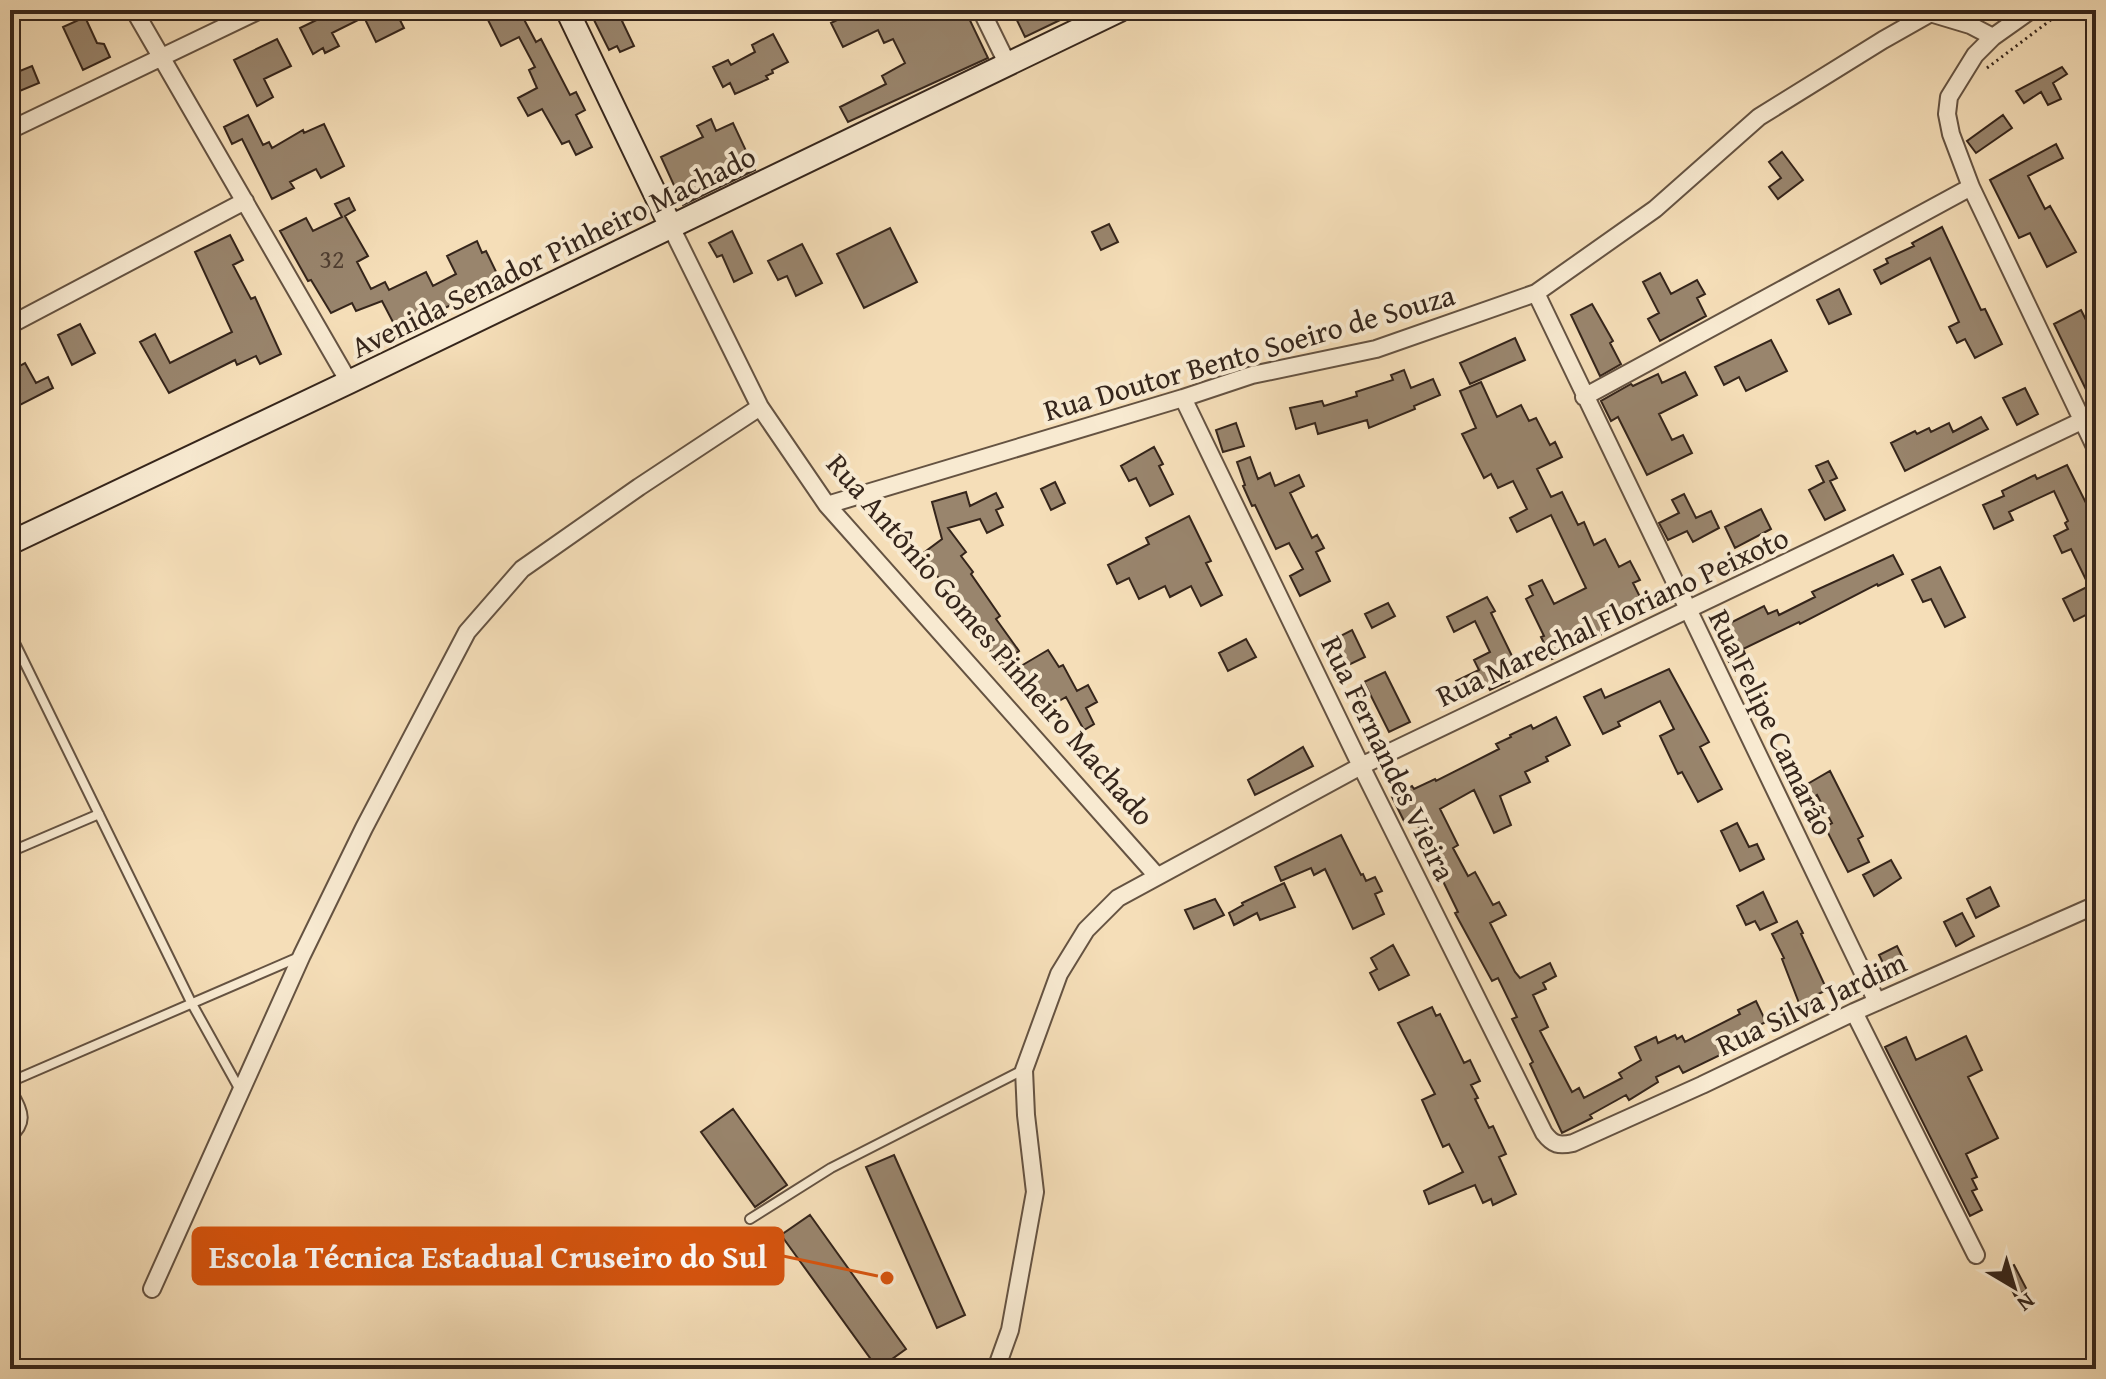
<svg xmlns="http://www.w3.org/2000/svg" width="2106" height="1379" font-family="'Gentium Book Plus',serif">
<rect width="100%" height="100%" fill="#f5deb8"/>
<filter id="stains"><feTurbulence type="fractalNoise" baseFrequency=".0025" numOctaves="4"/><feColorMatrix values="0 0 0 0 .2 0 0 0 0 .09 0 0 0 0 .02 0 0 0 .5 -.17"/></filter>
<radialGradient id="worn" r=".72"><stop offset=".6" stop-color="#630" stop-opacity="0"/><stop offset="1" stop-color="#630" stop-opacity=".3"/></radialGradient>
<path fill="#99856d" stroke="#35251b" stroke-width="2" d="M325 10H395L404 28 376 42 364 17 332 33 339 46 325 53 323 48 313 54 300 28 327 15Z
M483 10H519L536 42 541 39 570 95 576 92 585 110 576 115 592 147 576 155 569 141 562 144 542 109 528 116 518 98 537 88 529 70 535 67 519 37 501 46Z
M589 10H644L622 21 634 46 620 52 617 46 609 50Z
M857 10H952L956 17 966 12 988 58 848 122 840 107 886 84 882 76 905 63 893 39 884 43 878 30 843 47 831 23Z
M1012 10H1081L1025 37Z
M85 17 97 43 104 44 110 57 83 70 63 27Z
M773 34 788 62 772 70 773 73 766 76 768 79 735 94 730 83 723 87 713 67 728 60 731 65 755 52 752 45Z
M277 39 291 66 264 79 273 97 257 106 234 60Z
M32 66 39 83 10 95V75Z
M2062 67 2067 74 2053 83 2061 99 2048 105 2041 92 2024 103 2016 91Z
M248 115 263 145 269 142 272 148 303 130 304 133 324 124 344 166 321 178 316 169 290 182 294 188 272 199 242 139 232 144 224 127Z
M2003 115 2012 128 1976 153 1967 141Z
M711 119 716 131 733 123 755 170 683 205 661 157 703 137 697 126Z
M2056 144 2063 158 2028 176 2045 209 2050 206 2076 252 2047 267 2030 233 2019 238 1990 180Z
M1782 152 1803 180 1778 199 1769 187 1781 178 1769 162Z
M349 198 355 210 345 216 368 256 357 262 371 289 385 282 389 290 426 272 433 286 456 274 447 256 477 241 482 253 486 251 501 282 436 312 440 320 425 327 419 314 395 326 382 301 356 311 352 303 331 313 311 280 308 281 280 231 306 218 313 231 342 217 335 204Z
M1109 224 1118 242 1101 250 1092 232Z
M1942 227 1981 310 1985 309 2002 344 1975 358 1965 339 1957 343 1949 327 1959 322 1930 258 1881 284 1874 270 1888 263 1886 259 1914 246 1912 243Z
M890 228 917 282 864 308 837 254Z
M732 231 752 273 734 282 722 255 717 257 709 243Z
M230 235 243 260 233 265 251 299 255 297 281 354 260 364 256 356 237 365 235 360 169 393 140 342 155 334 170 363 232 332 195 252Z
M802 244 822 283 796 296 787 276 778 280 768 261Z
M1660 273 1671 294 1697 280 1705 294 1697 298 1706 316 1660 341 1648 319 1659 313 1643 282Z
M1839 289 1851 314 1829 324 1817 300Z
M1592 304 1613 341 1610 343 1621 364 1600 376 1571 315Z
M2081 310 2096 340V403L2093 404 2054 324Z
M80 324 95 353 72 365 58 335Z
M1515 338 1525 360 1470 384 1460 363Z
M1771 340 1787 371 1746 391 1739 377 1724 385 1715 367Z
M25 363 36 383 48 377 53 388 18 406 12 394 19 391 10 371Z
M1404 370 1411 388 1433 379 1440 395 1414 406 1415 409 1369 428 1367 420 1318 434 1315 423 1296 429 1290 408 1322 401 1324 406 1357 396 1356 392 1393 380 1391 375Z
M1685 372 1697 395 1659 414 1672 440 1683 435 1692 453 1647 475 1618 417 1611 421 1601 401 1631 384 1633 386 1658 374 1662 383Z
M1481 382 1497 417 1521 405 1529 421 1536 418 1550 445 1555 442 1562 457 1537 469 1551 497 1562 492 1578 525 1584 522 1594 545 1605 539 1619 567 1630 561 1640 580 1633 583 1644 605 1630 612 1627 605 1599 619 1606 632 1552 659 1541 637 1544 636 1526 599 1533 595 1529 586 1542 580 1554 604 1586 588 1551 515 1517 532 1510 518 1527 509 1513 481 1498 488 1491 474 1484 478 1462 434 1476 428 1460 391Z
M2025 388 2038 414 2017 425 2003 398Z
M1981 417 1988 429 1905 471 1891 443 1915 431 1917 434 1929 428 1931 432 1949 423 1953 432Z
M1236 423 1244 446 1223 452 1216 430Z
M1154 447 1163 464 1159 466 1173 494 1150 506 1136 478 1129 481 1121 466Z
M1250 457 1258 479 1270 473 1275 486 1299 475 1304 486 1290 493 1312 538 1317 535 1324 548 1316 552 1330 581 1300 596 1290 576 1303 569 1289 543 1276 549 1255 505 1252 506 1243 486 1245 485 1237 462Z
M1828 461 1837 478 1830 481 1845 510 1825 520 1809 490 1824 482 1816 466Z
M2067 465 2096 523V526L2089 529 2096 542V610L2074 621 2063 599 2089 586 2071 549 2062 553 2054 536 2068 529 2065 523 2068 521 2054 491 2009 512 2013 520 1994 529 1983 505 2004 496 2002 491 2035 475 2037 479Z
M1055 482 1065 503 1051 510 1041 489Z
M966 492 970 506 996 493 1003 507 996 510 1003 525 987 533 980 519 948 528 966 552 961 556 973 572 971 574 1000 616 996 619 1019 651 1000 665 948 590 945 592 937 582 940 580 922 554 942 539 932 502Z
M1684 494 1696 518 1711 511 1719 528 1693 542 1687 531 1668 540 1659 523 1679 513 1672 500Z
M1761 509 1771 529 1735 548 1725 527Z
M1189 516 1211 561 1206 563 1222 595 1201 606 1191 586 1170 597 1165 586 1139 599 1129 578 1117 584 1108 565 1149 544 1146 538Z
M1893 555 1903 574 1878 586 1877 584 1800 624 1799 622 1743 649 1745 654 1729 662 1714 631 1764 606 1768 614 1777 610 1779 615 1815 597 1812 592Z
M1940 567 1965 617 1945 627 1931 599 1923 602 1912 580Z
M1487 597 1495 611 1491 613 1513 658 1500 664 1509 681 1490 690 1487 685 1464 697 1456 681 1479 670 1474 660 1490 652 1475 621 1454 632 1447 617Z
M1388 603 1395 616 1372 628 1365 614Z
M1352 630 1365 657 1338 670 1325 644Z
M1246 639 1256 657 1228 671 1219 653Z
M1048 650 1059 667 1063 665 1077 691 1088 685 1097 702 1086 708 1094 724 1084 730 1066 697 1038 713 1024 685 1031 682 1021 666Z
M1669 669 1709 742 1700 747 1722 789 1698 802 1682 772 1678 774 1660 736 1674 729 1660 701 1618 722 1620 726 1603 734 1584 697 1601 689 1605 698Z
M1385 672 1410 722 1389 732 1364 682Z
M1556 717 1570 745 1546 757 1548 761 1525 772 1530 782 1500 796 1511 825 1494 833 1474 790 1440 809 1458 845 1453 848 1468 876 1475 872 1493 905 1499 902 1506 915 1490 923 1515 972 1520 978 1550 963 1556 976 1543 983 1546 989 1533 995 1548 1027 1540 1031 1572 1092 1579 1088 1584 1098 1622 1078 1619 1073 1641 1060 1635 1047 1656 1037 1658 1043 1675 1035 1677 1039 1682 1036 1685 1042 1740 1014 1738 1010 1756 1001 1766 1022 1753 1028 1759 1040 1726 1057 1724 1053 1683 1073 1679 1066 1656 1077 1658 1082 1629 1100 1626 1095 1590 1115 1592 1118 1562 1133 1530 1064 1533 1062 1512 1019 1517 1017 1498 978 1492 981 1455 913 1458 912 1440 875 1443 874 1414 818 1405 823 1392 797 1412 786 1414 789 1435 779 1436 781 1499 749 1496 744 1511 737 1510 735 1531 725 1533 729Z
M1303 747 1313 766 1255 795 1248 780Z
M1830 771 1863 836 1858 839 1869 862 1848 872 1825 827 1832 823 1817 795 1812 798 1804 786Z
M1737 823 1749 847 1757 844 1764 859 1740 871 1721 831Z
M1341 835 1361 875 1363 874 1366 881 1375 877 1382 891 1375 894 1384 914 1353 929 1325 869 1314 875 1311 868 1281 881 1275 867Z
M1891 860 1901 878 1874 896 1863 875Z
M1284 883 1295 907 1260 920 1257 913 1234 925 1229 913 1243 905 1242 903Z
M1990 887 1999 906 1976 918 1967 899Z
M1763 892 1777 922 1760 930 1755 921 1746 925 1737 906Z
M1215 899 1224 915 1194 929 1185 910Z
M1962 913 1974 936 1956 946 1944 922Z
M1797 921 1803 933 1801 934 1827 990 1799 1003 1782 959 1784 958 1772 934Z
M1393 945 1409 975 1379 990 1370 973 1377 969 1371 958Z
M1897 946 1908 968 1890 977 1879 955Z
M1432 1007 1436 1016 1440 1014 1464 1063 1470 1060 1480 1081 1471 1085 1478 1098 1475 1099 1489 1128 1493 1126 1506 1154 1499 1157 1516 1194 1493 1205 1491 1199 1483 1203 1475 1185 1429 1204 1424 1191 1463 1172 1449 1144 1443 1147 1422 1100 1435 1094 1398 1023Z
M1966 1036 1982 1070 1968 1077 1998 1138 1966 1154 1977 1177 1972 1179 1977 1189 1972 1191 1982 1210 1970 1216 1885 1047 1906 1037 1916 1060Z
M733 1109 787 1185 755 1207 701 1132Z
M894 1155 965 1315 937 1328 866 1167Z
M810 1215 906 1349 878 1369 781 1235Z
M2014 1265 2027 1290 2015 1296 2002 1271Z"/>
<g fill="none" stroke-linecap="round" stroke-linejoin="round">
<g stroke="#655342" stroke-width="12">
<path id="lane" d="M10 633 191 1002 240 1090
M10 852 99 814
M10 1082 299 957
M10 1086C21 1109 32 1120 10 1139
M750 1219 831 1168 1023 1070"/>
</g>
<g stroke="#655342" stroke-width="20">
<path id="street" d="M134 10 349 382
M981 10 1008 65
M2031 10 1993 37 1975 55 1949 97 1947 114 1951 134 1971 187 2096 449
M1930 13 1970 25 1993 37
M10 130 260 10
M671 227 760 407 827 505 1157 876
M1536 293 1877 1002
M10 325 245 201
M1584 397 1971 187
M1183 398 1361 766 1544 1133C1553 1145 1559 1146 1573 1143L1702 1085 1854 1012 2096 905
M827 505 1183 398 1252 375 1376 349 1536 293 1655 209 1759 117 1883 40 1936 10
M1854 1012 1976 1255
M152 1289 302 955 364 828 467 632 522 569 639 487 760 407
M996 1369 1010 1330 1035 1192 1026 1115 1024 1070 1059 974 1086 930 1118 898 1361 766 2096 414"/>
</g>
<g stroke="#35251b" stroke-width="26">
<path id="secondary" d="M567 10 671 227
M10 543 349 382 1120 10"/>
</g>
<path stroke="#35251b" stroke-width="3" stroke-dasharray="2 4" stroke-linecap="butt" d="M1987 68 2064 10"/>
<use href="#lane" stroke="#f8ead1" stroke-width="8"/>
<use href="#street" stroke="#f8ead1" stroke-width="16"/>
<use href="#secondary" stroke="#f8ead1" stroke-width="22"/>
</g>
<g text-anchor="middle" dominant-baseline="central" stroke-width="8" stroke-linejoin="round" paint-order="stroke">
<g font-size="26" fill="#4e3d30">
<text x="332" y="258">32</text>
</g>
<g font-size="30" fill="#35251b" stroke="#f8ead1">
<text transform="translate(553 251) rotate(-26)">Avenida Senador Pinheiro Machado</text>
<text transform="translate(1249 352) rotate(-16)">Rua Doutor Bento Soeiro de Souza</text>
<text transform="translate(1612 616) rotate(-25)">Rua Marechal Floriano Peixoto</text>
<text transform="translate(991 639) rotate(49)">Rua Antônio Gomes Pinheiro Machado</text>
<text transform="translate(1772 722) rotate(64)">Rua Felipe Camarão</text>
<text transform="translate(1389 758) rotate(64)">Rua Fernandes Vieira</text>
<text transform="translate(1811 1003) rotate(-25)">Rua Silva Jardim</text>
</g>
</g>
<path fill="none" stroke="#d6540e" stroke-width="3" d="M887 1278L783 1256"/>
<circle fill="#d6540e" stroke="#f8ead1" stroke-width="3" cx="887" cy="1278" r="8"/>
<rect fill="#d6540e" stroke="#d6540e" stroke-width="3" x="193" y="1228" width="590" height="56" rx="8"/>
<g font-size="32" text-anchor="middle" font-weight="bold" fill="#fff">
<text x="488" y="1268">Escola Técnica Estadual Cruseiro do Sul</text>
</g>
<rect width="2106" height="1379" fill="none" stroke="#f5deb8" stroke-width="40"/>
<rect x="12" y="12" width="2082" height="1355" fill="none" stroke="#35251b" stroke-width="4"/>
<rect x="20" y="20" width="2066" height="1339" fill="none" stroke="#35251b" stroke-width="2"/>
<g transform="translate(2014 1287) rotate(142)" stroke="#f8ead1" stroke-width="6" paint-order="stroke">
<path d="M0-6L14 30L0 20L-14 30Z" fill="#35251b"/>
<text y="-12" font-size="22" font-weight="bold" text-anchor="middle" fill="#35251b">N</text>
</g>
<rect width="100%" height="100%" filter="url(#stains)"/>
<rect width="100%" height="100%" fill="url(#worn)"/>
</svg>
